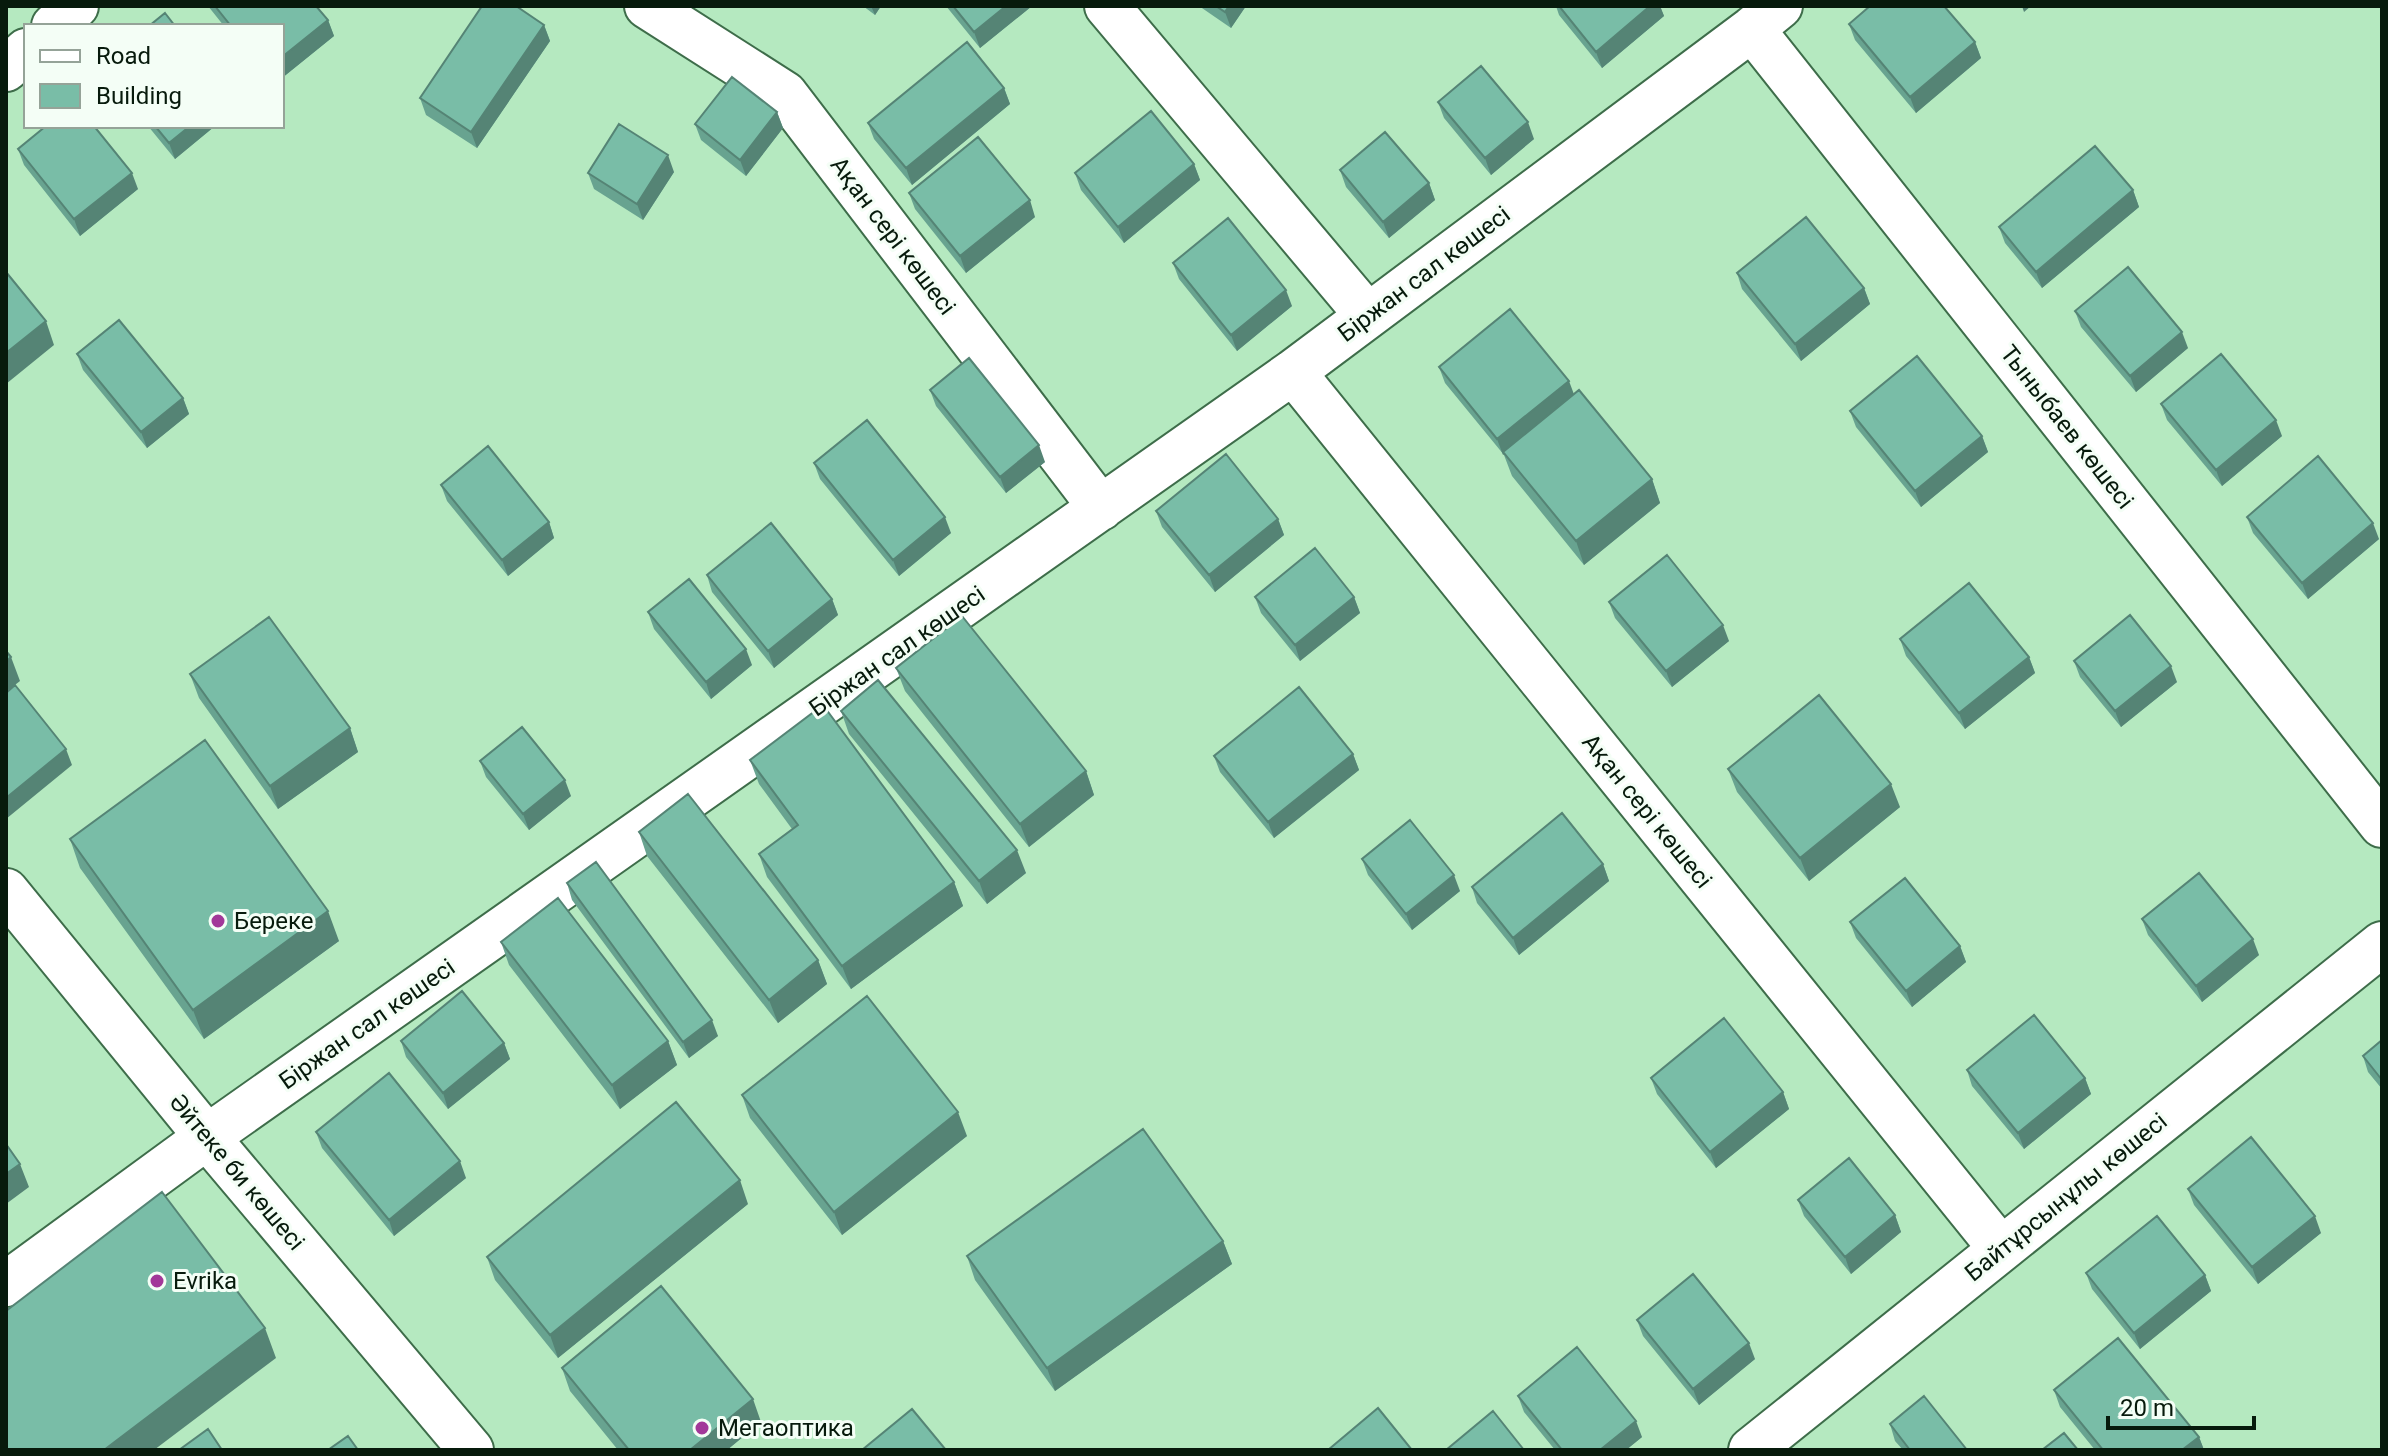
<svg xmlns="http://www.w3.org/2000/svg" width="2388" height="1456" font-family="Roboto,sans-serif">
<rect width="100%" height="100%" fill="#b5e9c0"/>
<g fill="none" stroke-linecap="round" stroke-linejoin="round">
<g stroke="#3e6d4a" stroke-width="48">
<path id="minor" d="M647 6 785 94 1101 508
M1107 6 1368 316
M54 26 76 6
M1752 29 2382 825
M6 69 26 51
M1293 372 2001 1249
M6 891 207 1137 471 1450
M6 1284 207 1137 1293 372 1752 29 1780 6
M1751 1450 2382 944"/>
</g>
<use href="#minor" stroke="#fff" stroke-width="44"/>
</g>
<path fill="#68a390" d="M208 6H316L328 20 334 36 282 78V26H224Z
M863 6H881L875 15Z
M946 6H1032L980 48Z
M1199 6H1246L1231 28Z
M1556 6H1660L1664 16 1602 68 1559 15Z
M1849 24 1975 42 1981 58 1916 113 1855 40Z
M544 25 550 41 477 148 426 115 420 98Z
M1004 88 1010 104 912 185 874 139 868 123Z
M1438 102 1534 139 1491 175 1444 118Z
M777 112 783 128 746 176 701 140 695 124Z
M148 126H215L175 159Z
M18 149 138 189 80 236 24 165Z
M1194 164 1200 180 1124 243 1081 190 1075 173Z
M1340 170 1429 183 1435 200 1389 238 1346 187Z
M674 172 643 220 594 189 588 173Z
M2133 190 2139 207 2042 288 2005 243 1999 227Z
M909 193 1035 217 966 273 915 209Z
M1173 263 1292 306 1237 351 1179 279Z
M1737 273 1864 288 1870 304 1801 361 1742 289Z
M2075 311 2188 348 2136 392 2081 327Z
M77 354 183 398 189 414 147 448 83 370Z
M1439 367 1574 395 1652 479 1660 503 1584 565 1512 476 1504 455 1445 383Z
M930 390 1045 462 1006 493 936 406Z
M2161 404 2282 436 2222 486 2167 420Z
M1850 411 1982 436 1988 452 1921 507 1856 427Z
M814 463 951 533 899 576 820 479Z
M441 485 549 522 554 538 508 576 447 501Z
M1156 511 1278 519 1284 535 1215 592 1162 527Z
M2247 517 2379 539 2308 599 2253 533Z
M707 575 832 599 838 615 774 668 712 592Z
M1255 597H1354L1360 613 1300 661 1261 613Z
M1609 602 1729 641 1672 687 1615 618Z
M648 612 752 665 711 699 654 629Z
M1900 639 2029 657 2035 673 1965 729 1906 656Z
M2074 661 2177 682 2121 727 2080 677Z
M896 668 1086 771 1094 795 1029 847 905 691Z
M190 674 350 728 358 752 278 809 199 698Z
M841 711 1026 873 987 904 849 734Z
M1353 754 1359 770 1274 838 1220 772 1214 756Z
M750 760 954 882 963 906 851 989 767 877 759 854 792 829 759 784Z
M480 761 571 796 529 830 486 777Z
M1728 769 1900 807 1809 881 1737 792Z
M639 832 818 960 827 984 778 1023 647 856Z
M70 839 339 941 204 1039 80 868Z
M1362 859 1460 891 1412 930 1368 875Z
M1603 864 1609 881 1519 955 1477 903 1472 887Z
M567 883 718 1036 689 1058 572 900Z
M2142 919 2259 955 2202 1002 2148 935Z
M1850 922 1960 946 1966 962 1912 1007 1856 938Z
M501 942 668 1041 677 1065 620 1109 509 965Z
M2382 1040V1089L2368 1072 2363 1056Z
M401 1041 504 1043 510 1059 448 1109 406 1057Z
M1967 1070 2085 1078 2091 1094 2024 1149 1972 1086Z
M1651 1078 1783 1092 1789 1109 1716 1168 1657 1094Z
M742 1095 967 1136 842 1235 750 1118Z
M316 1132 466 1178 394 1236 322 1148Z
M2188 1189 2321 1233 2258 1284 2194 1205Z
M1798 1200 1895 1215 1901 1232 1851 1274 1804 1216Z
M748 1204 558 1358 495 1280 487 1257Z
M1223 1241 1232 1264 1055 1391 975 1280 967 1256Z
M2086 1273 2205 1275 2211 1291 2140 1349 2092 1289Z
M1637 1320 1755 1359 1699 1405 1643 1336Z
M562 1368 761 1422 727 1450H618L570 1391Z
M2054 1390 2199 1437 2204 1450H2095L2060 1407Z
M1518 1396 1642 1437 1626 1450H1555L1524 1412Z
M1890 1424 1967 1450H1903L1895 1441Z"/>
<path fill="#558475" d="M871 6H881L875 15Z
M1006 6H1032L980 48 974 32Z
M1229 6H1246L1231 28 1225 12Z
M1650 6H1660L1664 16 1602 68 1596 52Z
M2022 6H2031L2024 12Z
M328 20 334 36 282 78V57Z
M544 25 550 41 477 148 471 132Z
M1975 42 1981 58 1916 113 1910 97Z
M1004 88 1010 104 912 185 906 168Z
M777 112 783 128 746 176 740 160Z
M1528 122 1534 139 1491 175 1485 158Z
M190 126H215L175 159 169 143Z
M668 155 674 172 643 220 637 204Z
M1194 164 1200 180 1124 243 1118 227Z
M132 173 138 189 80 236 74 219Z
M1429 183 1435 200 1389 238 1383 222Z
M2133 190 2139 207 2042 288 2036 272Z
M1030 200 1035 217 966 273 960 256Z
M1864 288 1870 304 1801 361 1795 344Z
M1286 290 1292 306 1237 351 1231 335Z
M46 321 54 345 6 384V353Z
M2182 332 2188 348 2136 392 2130 376Z
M1569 381 1575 397 1503 455 1497 439Z
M183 398 189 414 147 448 141 432Z
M2276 420 2282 436 2222 486 2216 470Z
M1982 436 1988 452 1921 507 1915 491Z
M1039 445 1045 462 1006 493 1000 477Z
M1652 479 1660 503 1584 565 1576 541Z
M945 517 951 533 899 576 893 560Z
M1278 519 1284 535 1215 592 1209 575Z
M549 522 554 538 508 576 502 560Z
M2373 523 2379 539 2308 599 2302 583Z
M1354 597 1360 613 1300 661 1295 645Z
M832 599 838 615 774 668 768 651Z
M1723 625 1729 641 1672 687 1666 671Z
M746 649 752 665 711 699 706 682Z
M11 657 20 681 6 692V662Z
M2029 657 2035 673 1965 729 1959 713Z
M2171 666 2177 682 2121 727 2115 711Z
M350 728 358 752 278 809 270 786Z
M66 749 72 765 6 819V798Z
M1353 754 1359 770 1274 838 1268 822Z
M1086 771 1094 795 1029 847 1020 824Z
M565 780 571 796 529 830 523 814Z
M1891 784 1900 807 1809 881 1800 858Z
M1017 850 1026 873 987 904 979 881Z
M1603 864 1609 881 1519 955 1513 938Z
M1454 875 1460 891 1412 930 1406 914Z
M954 882 963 906 851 989 842 966Z
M328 911 339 941 204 1039 193 1010Z
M2253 939 2259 955 2202 1002 2196 986Z
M1960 946 1966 962 1912 1007 1906 991Z
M818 960 827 984 778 1023 769 1000Z
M712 1020 718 1036 689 1058 683 1042Z
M668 1041 677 1065 620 1109 612 1085Z
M504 1043 510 1059 448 1109 443 1093Z
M2085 1078 2091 1094 2024 1149 2018 1133Z
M1783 1092 1789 1109 1716 1168 1710 1152Z
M958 1112 967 1136 842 1235 834 1212Z
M460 1161 466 1178 394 1236 389 1220Z
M20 1164 29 1187 6 1204V1174Z
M740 1180 748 1204 558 1358 550 1335Z
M1895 1215 1901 1232 1851 1274 1845 1257Z
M2315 1216 2321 1233 2258 1284 2252 1267Z
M1223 1241 1232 1264 1055 1391 1047 1368Z
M2205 1275 2211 1291 2140 1349 2134 1333Z
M265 1328 276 1358 154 1450H104Z
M1749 1343 1755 1359 1699 1405 1693 1389Z
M753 1399 761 1422 727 1450H690Z
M1636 1421 1642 1437 1626 1450H1600Z
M2199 1437 2204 1450H2182Z"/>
<path fill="#79bda7" stroke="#558475" stroke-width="2" d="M215 6H316L328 20 282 57V26H231Z
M482 6H516L544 25 471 132 420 98Z
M953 6H1006L974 32Z
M1216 6H1229L1225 12Z
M1559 6H1650L1596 52Z
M1870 6H1944L1975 42 1910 97 1849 24Z
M165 13 175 26H149Z
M967 42 1004 88 906 168 868 123Z
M1481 66 1528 122 1485 158 1438 102Z
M732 77 777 112 740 160 695 124Z
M1151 111 1194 164 1118 227 1075 173Z
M619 124 668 155 637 204 588 173Z
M46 126H94L132 173 74 219 18 149Z
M155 126H190L169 143Z
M1385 132 1429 183 1383 222 1340 170Z
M978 137 1030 200 960 256 909 193Z
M2095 146 2133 190 2036 272 1999 227Z
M1806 217 1864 288 1795 344 1737 273Z
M1228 218 1286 290 1231 335 1173 263Z
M2128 267 2182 332 2130 376 2075 311Z
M6 272 46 321 6 353Z
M1510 309 1569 381 1497 439 1439 367Z
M119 320 183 398 141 432 77 354Z
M2221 354 2276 420 2216 470 2161 404Z
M1917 356 1982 436 1915 491 1850 411Z
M969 358 1039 445 1000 477 930 390Z
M1579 390 1652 479 1576 541 1503 452Z
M867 420 945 517 893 560 814 463Z
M488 446 549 522 502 560 441 485Z
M1226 454 1278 519 1209 575 1156 511Z
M2318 456 2373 523 2302 583 2247 517Z
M771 523 832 599 768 651 707 575Z
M1315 548 1354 597 1295 645 1255 597Z
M1667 555 1723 625 1666 671 1609 602Z
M689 579 746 649 706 682 648 612Z
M1969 583 2029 657 1959 713 1900 639Z
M2130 615 2171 666 2115 711 2074 661Z
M962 616 1086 771 1020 824 896 668Z
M269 617 350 728 270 786 190 674Z
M6 651 11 657 6 662Z
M878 680 1017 850 979 881 841 711Z
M15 685 66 749 6 798V693Z
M1299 687 1353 754 1268 822 1214 756Z
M1819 695 1891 784 1800 858 1728 769Z
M823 705 954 882 842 966 759 854 798 825 750 760Z
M522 727 565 780 523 814 480 761Z
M205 740 328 911 193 1010 70 839Z
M688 794 818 960 769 1000 639 832Z
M1562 813 1603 864 1513 938 1472 887Z
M1410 820 1454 875 1406 914 1362 859Z
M596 862 712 1020 683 1042 567 883Z
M2199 873 2253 939 2196 986 2142 919Z
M1905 878 1960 946 1906 991 1850 922Z
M558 898 668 1041 612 1085 501 942Z
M462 991 504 1043 443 1093 401 1041Z
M867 996 958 1112 834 1212 742 1095Z
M2034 1015 2085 1078 2018 1133 1967 1070Z
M1724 1018 1783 1092 1710 1152 1651 1078Z
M2382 1040V1080L2363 1056Z
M389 1073 460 1161 389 1220 316 1132Z
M676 1102 740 1180 550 1335 487 1257Z
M1143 1129 1223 1241 1047 1368 967 1256Z
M2251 1137 2315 1216 2252 1267 2188 1189Z
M6 1144 20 1164 6 1174Z
M1849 1158 1895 1215 1845 1257 1798 1200Z
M162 1192 265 1328 104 1450H6V1311Z
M2157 1216 2205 1275 2134 1333 2086 1273Z
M1693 1274 1749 1343 1693 1389 1637 1320Z
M661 1286 753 1399 690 1450H629L562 1368Z
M2118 1338 2199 1437 2182 1450H2103L2054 1390Z
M1577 1347 1636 1421 1600 1450H1562L1518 1396Z
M1924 1396 1967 1450H1910L1890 1424Z
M1378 1408 1412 1450H1328Z
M912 1409 946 1450H862Z
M1493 1411 1524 1450H1446Z
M208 1429 222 1450H179Z
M2064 1433 2078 1450H2042Z
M348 1436 358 1450H328Z"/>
<g fill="#a23899" stroke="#f4fef6" stroke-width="3">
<circle cx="218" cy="921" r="8"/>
<circle cx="157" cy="1281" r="8"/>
<circle cx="702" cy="1428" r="8"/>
</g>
<g text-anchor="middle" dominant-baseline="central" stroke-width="6" stroke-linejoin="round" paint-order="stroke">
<g font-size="24" fill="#071a0c" stroke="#f4fef6">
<text transform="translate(893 236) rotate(53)">Ақан сері көшесі</text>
<text transform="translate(1424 274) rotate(-37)">Біржан сал көшесі</text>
<text transform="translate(2067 427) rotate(52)">Тыныбаев көшесі</text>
<text transform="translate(897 651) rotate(-35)">Біржан сал көшесі</text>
<text transform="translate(1647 811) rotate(51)">Ақан сері көшесі</text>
<text transform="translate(367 1024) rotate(-35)">Біржан сал көшесі</text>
<text transform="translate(237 1172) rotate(50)">Әйтеке би көшесі</text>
<text transform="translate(2066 1197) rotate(-39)">Байтұрсынұлы көшесі</text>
</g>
<g font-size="24" fill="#071a0c" stroke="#f4fef6" text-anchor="start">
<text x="234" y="921">Береке</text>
<text x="173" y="1281">Evrika</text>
<text x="718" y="1428">Мегаоптика</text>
</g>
</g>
<rect width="2388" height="1456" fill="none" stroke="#071a0c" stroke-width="16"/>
<rect x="24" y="24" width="260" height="104" fill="#f4fef6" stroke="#95a398" stroke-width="2"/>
<rect x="40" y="50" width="40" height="12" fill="#ffffff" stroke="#95a398" stroke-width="2"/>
<text x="96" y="64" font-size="24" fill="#071a0c">Road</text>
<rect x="40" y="84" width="40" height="24" fill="#79bda7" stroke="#95a398" stroke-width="2"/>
<text x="96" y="104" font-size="24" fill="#071a0c">Building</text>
<path d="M2108 1416v12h146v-12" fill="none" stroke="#071a0c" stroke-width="4"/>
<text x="2120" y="1416" font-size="24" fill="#071a0c" stroke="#f4fef6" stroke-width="6" paint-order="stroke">20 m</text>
</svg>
